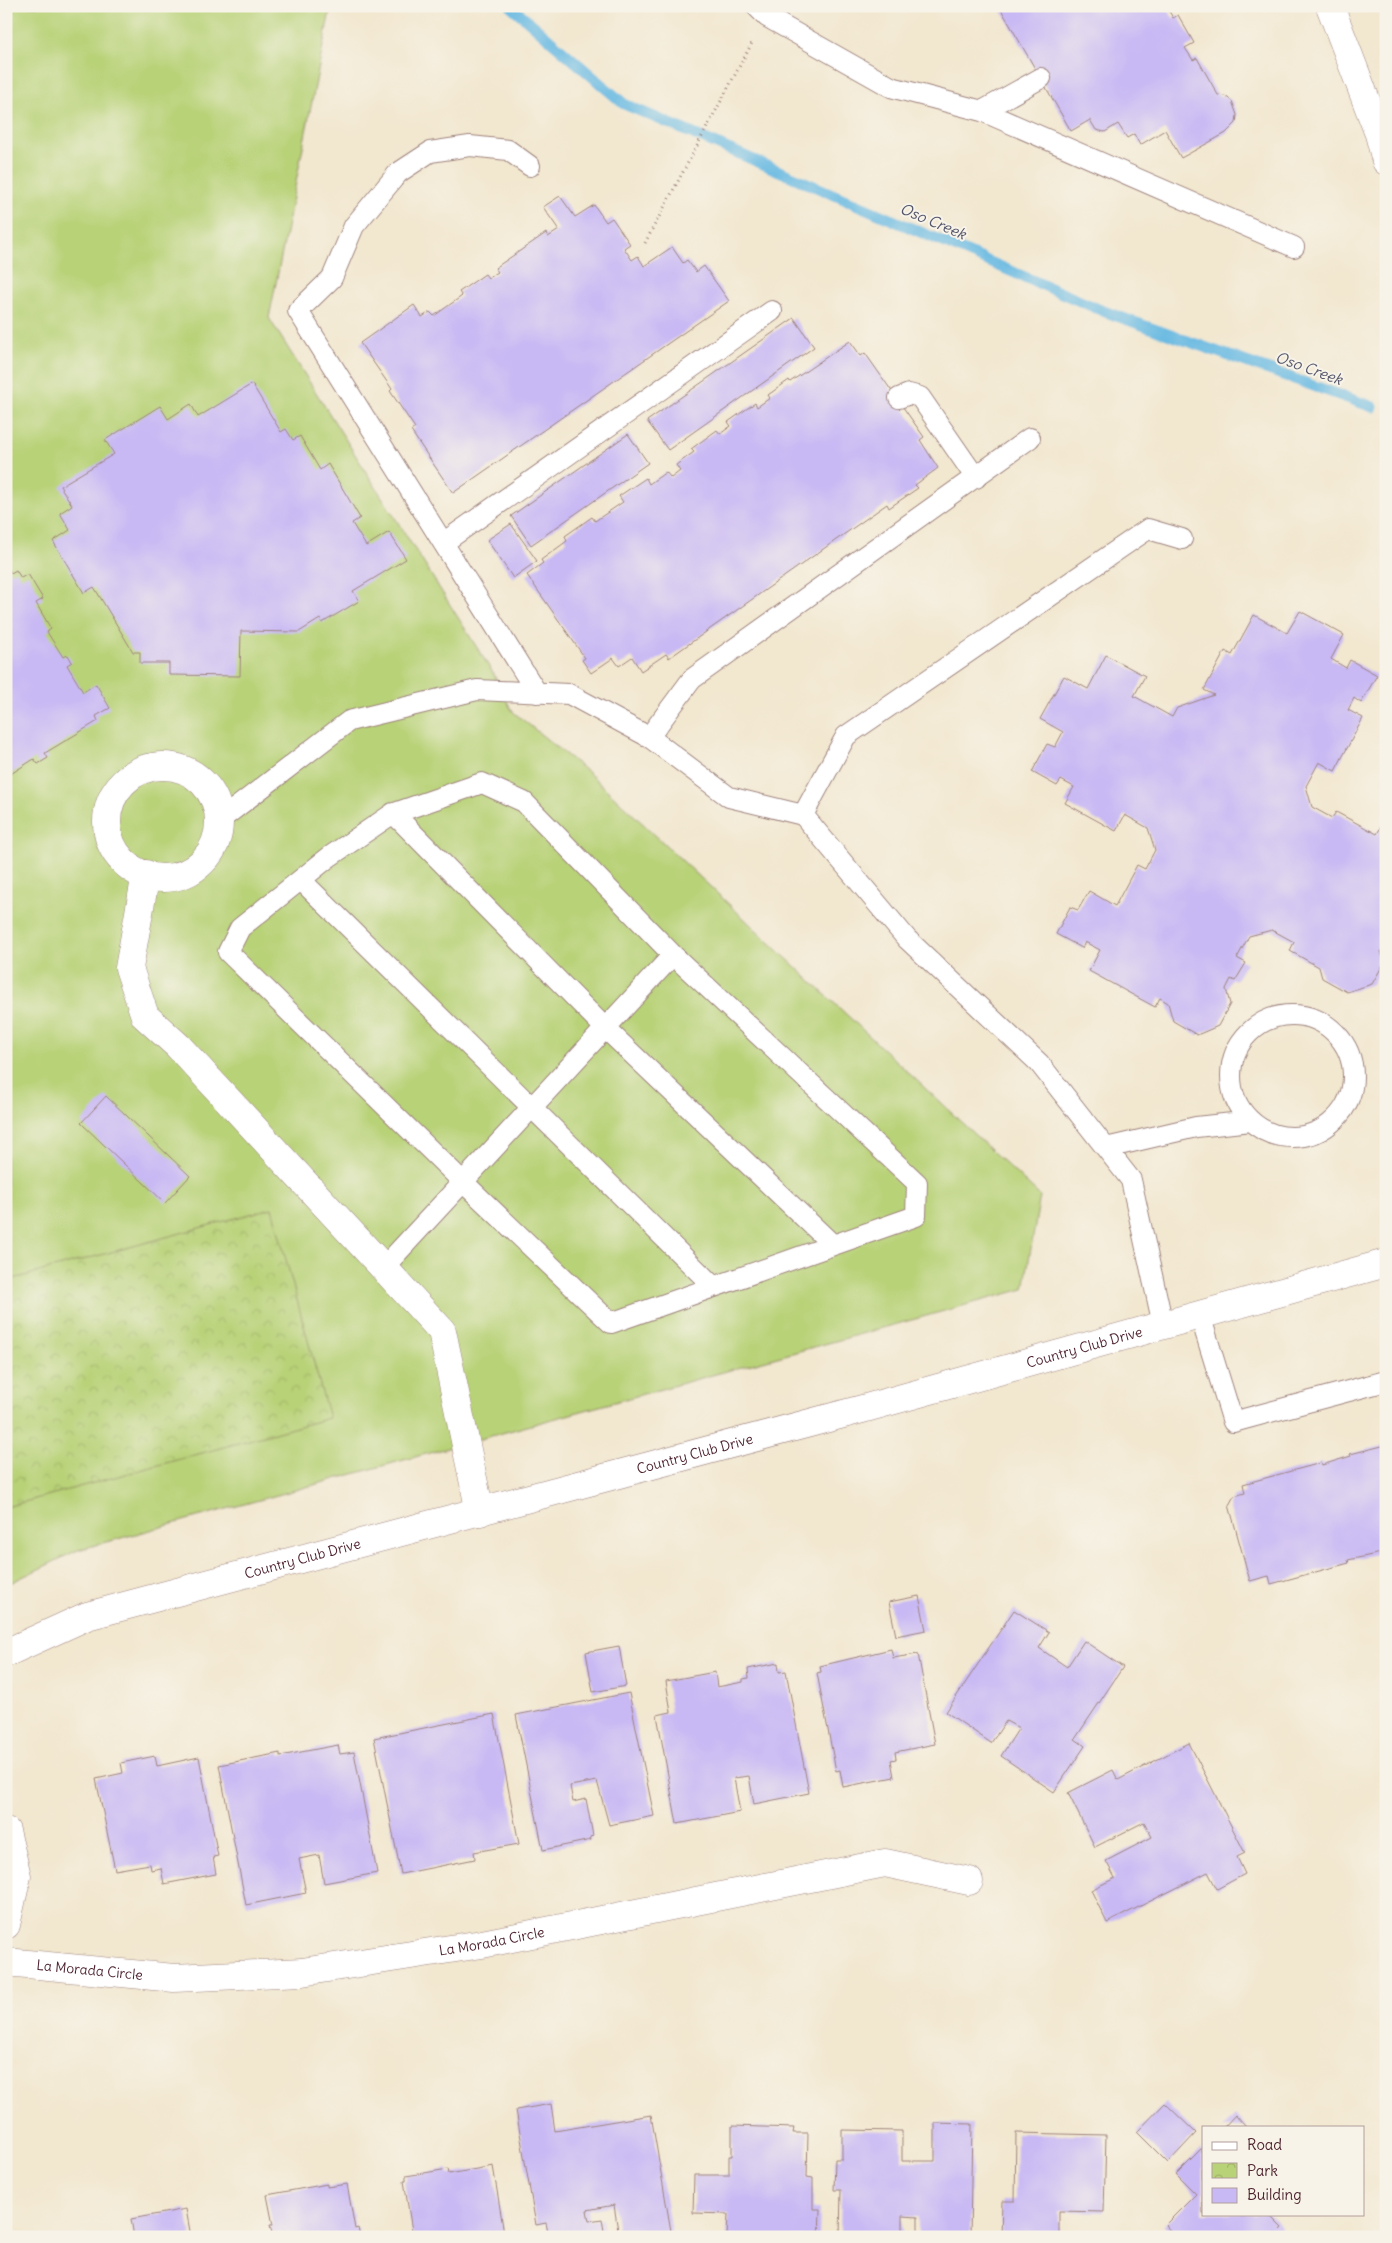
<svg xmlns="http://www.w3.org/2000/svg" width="1392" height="2243" font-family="Delius,sans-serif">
<defs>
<pattern id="park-crowns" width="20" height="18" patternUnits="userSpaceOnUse" patternTransform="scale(1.25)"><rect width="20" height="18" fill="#b8d277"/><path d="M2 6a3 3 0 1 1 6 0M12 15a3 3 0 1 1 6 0" fill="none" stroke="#a0b467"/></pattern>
</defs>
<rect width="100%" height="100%" fill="#f7f3e8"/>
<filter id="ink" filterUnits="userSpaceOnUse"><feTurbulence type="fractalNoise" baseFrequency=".02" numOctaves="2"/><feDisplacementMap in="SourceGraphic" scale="10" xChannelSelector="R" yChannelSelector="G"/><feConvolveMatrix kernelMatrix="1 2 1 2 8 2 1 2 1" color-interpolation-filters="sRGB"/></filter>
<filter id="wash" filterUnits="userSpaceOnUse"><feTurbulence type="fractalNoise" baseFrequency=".0096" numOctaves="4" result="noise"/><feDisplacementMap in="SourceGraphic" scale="20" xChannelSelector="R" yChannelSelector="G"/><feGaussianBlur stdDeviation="1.12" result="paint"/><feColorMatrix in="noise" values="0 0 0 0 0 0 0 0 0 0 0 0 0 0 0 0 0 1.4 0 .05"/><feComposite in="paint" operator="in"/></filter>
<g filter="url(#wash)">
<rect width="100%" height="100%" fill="#f2e7cf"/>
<path fill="#b8d277" stroke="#817851" d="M6 6H331L269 318 493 673 512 711 590 774 1040 1196 1024 1289 78 1550 6 1585Z"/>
<path fill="url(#park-crowns)" stroke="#817851" d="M272 1208 329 1418 6 1507V1281Z"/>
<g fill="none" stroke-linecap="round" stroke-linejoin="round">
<path stroke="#67b9e2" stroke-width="11" d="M511 6 624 104 1103 311 1373 407"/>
</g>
<g id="blocks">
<path fill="#c8b8f4" d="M999 6H1166L1173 18 1178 15 1194 43 1185 48 1193 60 1197 58 1218 95 1225 96 1232 101 1237 115 1236 123 1226 133 1181 158 1165 130 1140 145 1134 134 1127 138 1118 124 1105 132 1096 130 1090 120 1071 131Z
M560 196 575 217 594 205 606 222 612 218 630 244 624 248 632 260 638 256 644 266 672 247 683 263 687 260 696 272 704 266 729 301 453 493 411 431 415 428 390 391 392 389 360 343 414 305 422 317 430 312 434 316 462 296 459 292 485 274 488 278 498 272 495 268 546 233 548 237 559 230 543 207Z
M794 318 814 347 668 450 647 421Z
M850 341 861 356 865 353 924 437 920 440 938 468 915 485 918 488 889 508 887 504 669 658 666 654 641 671 632 657 619 666 613 658 591 673 582 660 585 658 527 575 543 563 541 560 567 541 565 536 592 517 595 521 623 502 619 496 646 478 649 484 666 472 671 478 680 471 676 465 694 452 691 449 717 430 720 434 731 426 728 422 755 403 757 407 770 398 768 395 789 380 790 382Z
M252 384 281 432 286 429 293 440 300 436 320 470 328 464 360 518 352 523 366 546 389 532 406 559 353 591 359 601 322 623 320 619 299 632 241 631 240 676 169 675V663H140V652H133L94 587 84 593 53 541 70 530 60 513 72 505 60 486 114 454 105 440 160 406 168 419 191 404 198 417Z
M628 434 648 463 531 545 511 516Z
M511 524 537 561 513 578 487 540Z
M6 565 11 573 16 570 21 578 28 574 43 599 36 603 51 629 47 632 63 657 68 655 72 662 67 665 83 692 96 684 110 708 96 716 98 721 45 753 48 758 38 764 34 759 6 777Z
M1300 611 1344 635 1331 659 1346 668 1350 660 1377 675 1361 703 1354 698 1348 710 1363 718 1335 771 1319 762 1306 786 1312 807 1332 818 1336 812 1377 834 1386 818V943L1381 951 1384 963 1372 984 1347 992 1322 978 1319 967 1290 951 1294 942 1272 930 1249 936 1237 958 1246 963 1235 981 1231 979 1226 989 1230 1004 1218 1026 1197 1035 1173 1021 1168 1003 1160 998 1155 1007 1089 971 1100 950 1085 942 1082 948 1056 934 1070 907 1078 910 1089 891 1115 906 1137 865 1145 869 1155 850 1148 828 1125 815 1116 831 1065 803 1074 787 1061 780 1057 786 1032 772 1047 744 1055 747 1063 732 1040 719 1064 676 1088 689 1106 655 1145 676 1134 696 1172 717 1177 708 1214 695 1204 690 1225 651 1232 655 1254 615 1287 633Z
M106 1096 190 1176 165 1203 81 1123Z
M1386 1445V1552L1348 1560 1349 1563 1271 1584 1269 1576 1250 1581 1229 1505 1234 1496 1245 1493 1243 1484 1321 1463 1322 1465 1351 1456 1350 1454Z
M919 1596 926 1630 896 1636 889 1602Z
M1014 1610 1049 1632 1039 1648 1067 1667 1084 1641 1123 1667 1075 1739 1085 1746 1054 1792 1001 1756 1019 1728 1006 1721 991 1743 946 1712Z
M619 1646 626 1686 593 1692 586 1652Z
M891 1649 893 1658 918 1654 935 1744 895 1752 896 1759 891 1760 894 1777 843 1787 840 1770 836 1771 817 1673 821 1672 820 1666Z
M778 1663 779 1672 786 1671 809 1793 754 1804 749 1776 734 1778 740 1812 677 1824 657 1715 671 1712 666 1681 715 1672 717 1687 743 1682V1679L749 1678 748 1669Z
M629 1693 654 1816 609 1825 597 1781 570 1786 573 1802 586 1799 593 1836 590 1837 591 1840 543 1850 516 1715Z
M494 1714 519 1844 474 1852 475 1859 401 1874 374 1738Z
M1189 1743 1245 1853 1237 1857 1245 1874 1217 1889 1208 1872 1107 1923 1091 1890 1115 1878 1106 1861 1152 1837 1144 1822 1095 1847 1068 1793 1113 1770 1118 1780Z
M338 1745 340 1754 354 1752 377 1873 324 1883 319 1855 299 1859 306 1893 246 1905 219 1765 280 1753V1756Z
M155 1756 157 1766 199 1757 218 1856 213 1857 216 1874 164 1884 161 1868 151 1870 150 1864 115 1870 96 1779 123 1773 121 1763Z
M1165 2103 1196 2133 1168 2163 1137 2132Z
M551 2104 555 2131 651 2115 672 2237H619L614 2205 587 2210 589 2221 602 2219 605 2237H549L546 2223 536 2225 516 2110Z
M1235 2115 1246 2127H1224Z
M935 2123 972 2124 970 2237H918V2217L902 2216V2237H840L841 2190H834L835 2159H842V2130L902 2131V2161H935Z
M732 2126 794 2128 793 2133H808L807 2177 813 2178V2209H820L819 2237H727L728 2214 693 2213 694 2175H729V2156H732Z
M1016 2133 1106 2135 1104 2212 1059 2211V2237H1001L1002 2201H1015Z
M1202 2148 1203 2214H1268L1282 2228 1273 2237H1176L1165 2225 1196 2194 1176 2174Z
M493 2166 504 2233 518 2231 519 2237H413L404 2181H406V2176L448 2169 449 2174Z
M327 2184V2187L347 2184 355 2229 358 2228 360 2237H273L270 2225H273L267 2195Z
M186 2209 191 2237H134L131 2219Z"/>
</g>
</g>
<g filter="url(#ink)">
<use href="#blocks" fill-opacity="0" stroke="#9e837d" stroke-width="1"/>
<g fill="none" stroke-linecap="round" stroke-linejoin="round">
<g stroke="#9e837d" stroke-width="22">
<path id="service" d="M756 6 767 17 891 87 982 111 1294 247
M982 111 1041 78
M530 166 508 150 470 146 430 152 398 173 354 226 332 278 298 311 537 693
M899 398 909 394 920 397 976 478
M443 543 772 311
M649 737 692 679 1030 438
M482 783 524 802 673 955 917 1183 916 1216 611 1323 463 1182 228 952 240 928 329 857 392 814Z
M393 813 605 1028 833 1245
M803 815 846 736 1148 529 1182 539
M220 820 349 721 477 690 569 694 649 737 729 797 803 815 907 939 1039 1063 1131 1180 1163 1325
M301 880 714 1287
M1231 1076a61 61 0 1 1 122 0a61 61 0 1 1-122 0Z
M1106 1148 1196 1127 1251 1121
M384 1267 673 955
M1200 1315 1233 1422 1386 1381"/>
</g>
<g stroke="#9e837d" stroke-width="29">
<g id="minor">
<circle cx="163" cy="822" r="56"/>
<path d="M146 874 129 968 145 1016 178 1046 442 1331 480 1512"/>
<path id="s1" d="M6 1962 174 1978 302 1972 482 1944 885 1863 969 1881"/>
</g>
</g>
<g stroke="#9e837d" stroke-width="29">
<g id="tertiary">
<path id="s2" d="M6 1653 87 1616 866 1408 1386 1263"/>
<path d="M6 1831 17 1876 6 1925"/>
</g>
</g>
<g stroke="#9e837d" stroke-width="29">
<path id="primary" d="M1330 6 1379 134 1386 161"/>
</g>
<path stroke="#9e837d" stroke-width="3" stroke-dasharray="1 4" stroke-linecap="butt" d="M645 243 752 43"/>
<use href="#service" stroke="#fff" stroke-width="20"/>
<use href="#minor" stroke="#fff" stroke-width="28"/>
<use href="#tertiary" stroke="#fff" stroke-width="28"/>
<use href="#primary" stroke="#fff" stroke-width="28"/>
</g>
</g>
<g text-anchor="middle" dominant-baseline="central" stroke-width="4" stroke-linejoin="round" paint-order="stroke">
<g font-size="14" fill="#4a1f2b" stroke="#f7f3e8">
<text stroke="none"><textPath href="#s2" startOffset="1122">Country Club Drive</textPath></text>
<text stroke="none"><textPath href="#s2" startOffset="718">Country Club Drive</textPath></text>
<text stroke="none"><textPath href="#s2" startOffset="312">Country Club Drive</textPath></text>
<text stroke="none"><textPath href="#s1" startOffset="489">La Morada Circle</textPath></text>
<text stroke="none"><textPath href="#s1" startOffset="84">La Morada Circle</textPath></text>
</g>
<g font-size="15" font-style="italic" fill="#54556b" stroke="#f7f3e8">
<text transform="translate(933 221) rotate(23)">Oso Creek</text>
<text transform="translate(1309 368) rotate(20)">Oso Creek</text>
</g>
</g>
<rect width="1392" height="2243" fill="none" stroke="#f7f3e8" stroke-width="25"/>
<rect x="1202" y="2126" width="162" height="90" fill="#f7f3e8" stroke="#b29e9c"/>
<rect x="1212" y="2142" width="25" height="8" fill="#ffffff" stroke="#b29e9c"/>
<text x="1247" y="2150" font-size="15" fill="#4a1f2b">Road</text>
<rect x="1212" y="2163" width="25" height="15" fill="url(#park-crowns)" stroke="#b29e9c"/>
<text x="1247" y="2176" font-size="15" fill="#4a1f2b">Park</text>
<rect x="1212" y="2188" width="25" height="15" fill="#c8b8f4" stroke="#b29e9c"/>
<text x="1247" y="2200" font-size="15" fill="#4a1f2b">Building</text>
</svg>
